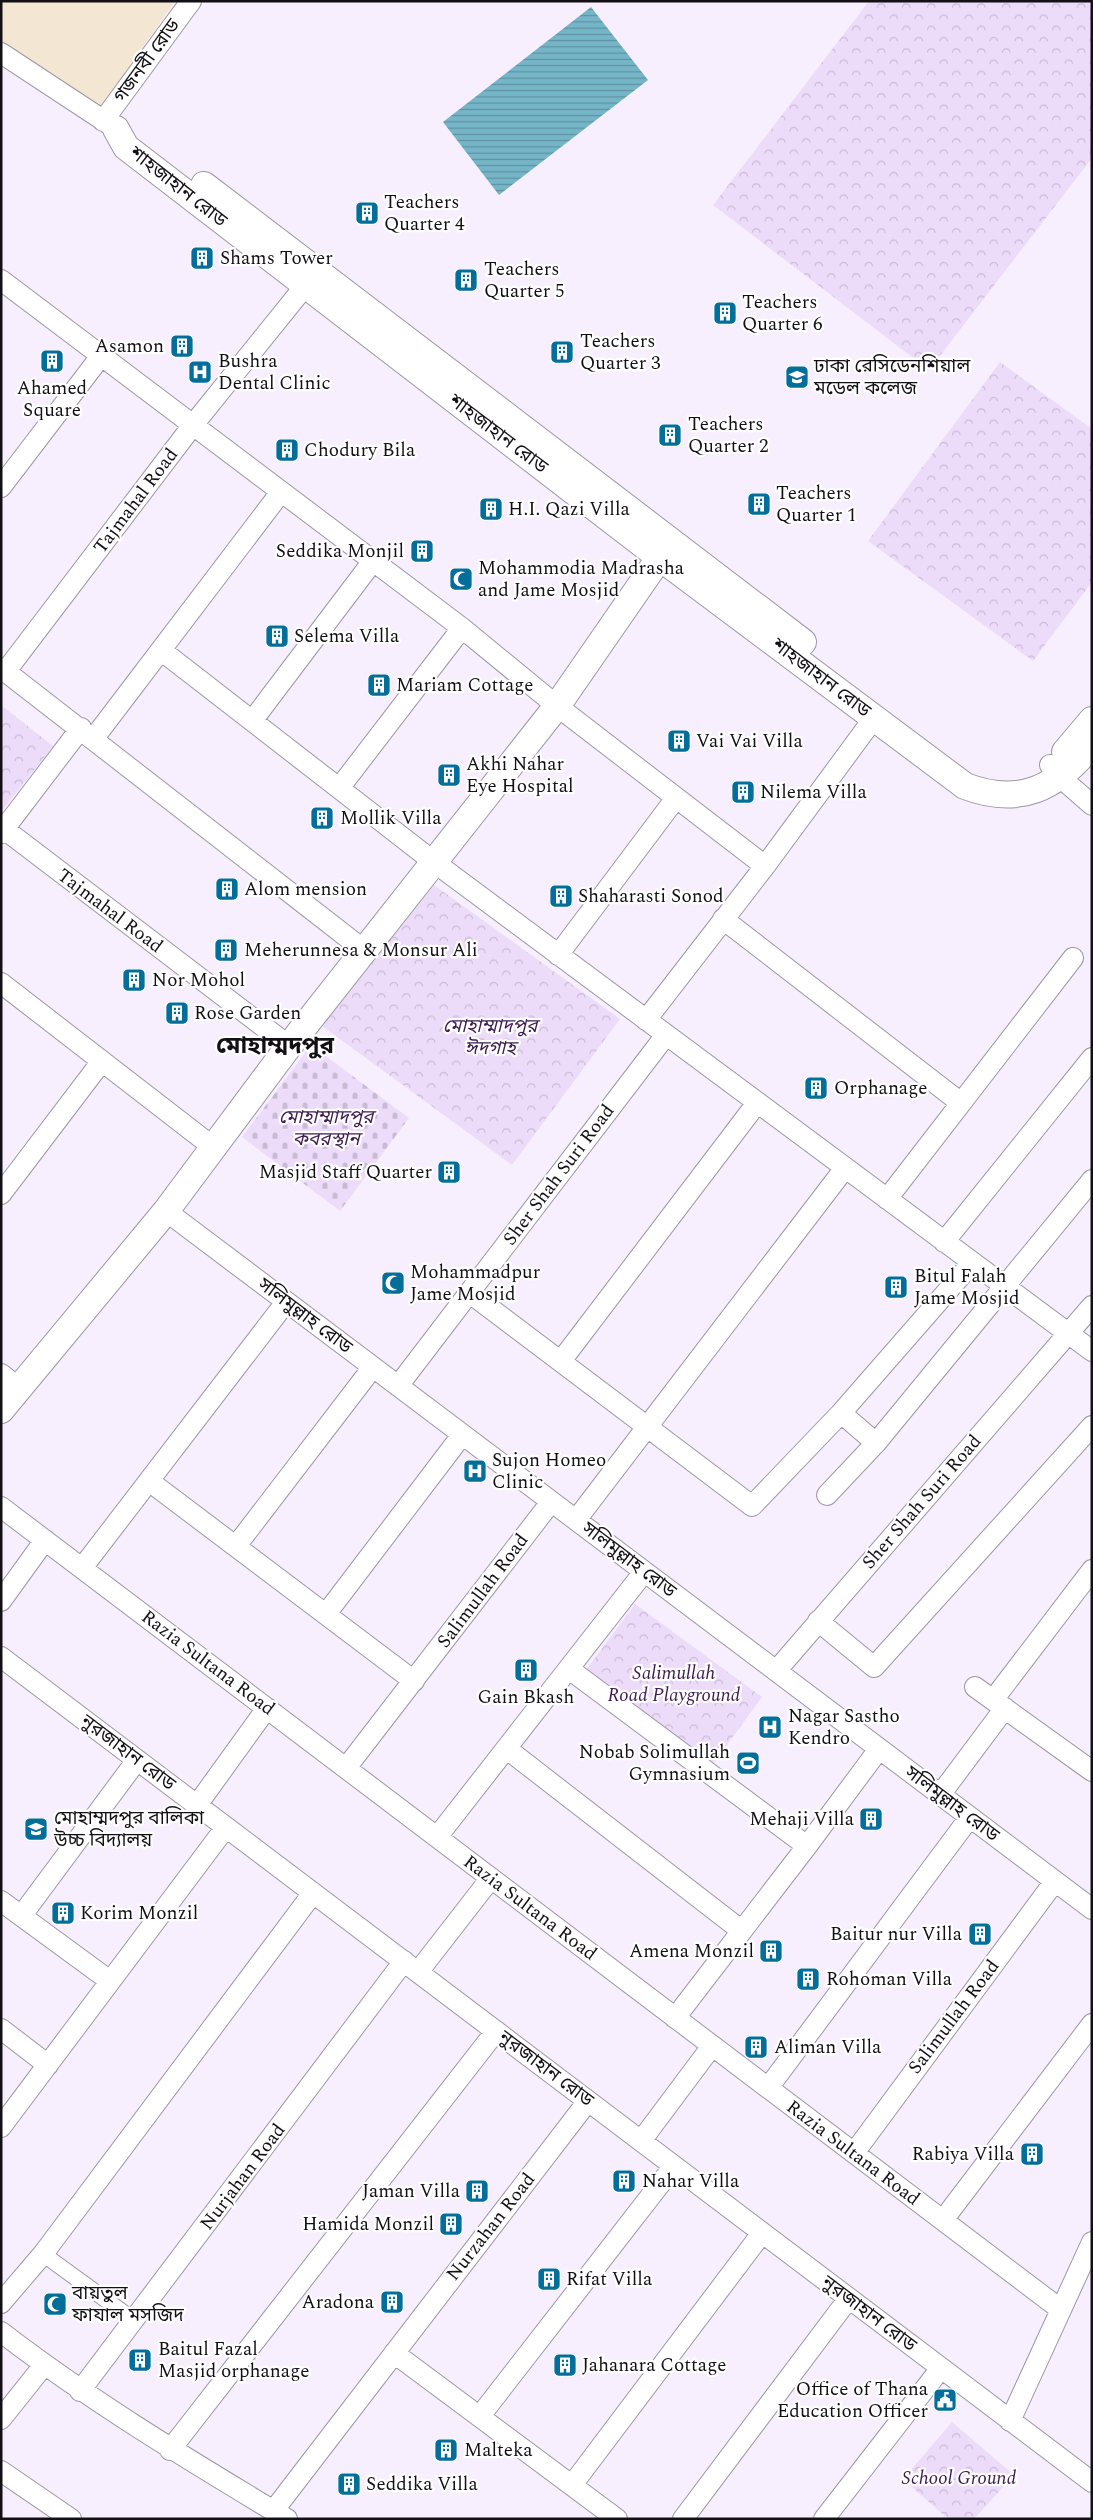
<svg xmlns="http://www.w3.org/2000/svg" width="1093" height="2520" font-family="Spectral,'Noto Sans Bengali',serif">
<defs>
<pattern id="cemetery-stones" width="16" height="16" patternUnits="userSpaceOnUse" patternTransform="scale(1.25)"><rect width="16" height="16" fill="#eddbfa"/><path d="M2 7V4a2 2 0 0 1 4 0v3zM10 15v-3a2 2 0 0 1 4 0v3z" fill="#cabbd5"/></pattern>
<pattern id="park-crowns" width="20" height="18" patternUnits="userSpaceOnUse" patternTransform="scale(1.25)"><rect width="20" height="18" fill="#eddbfa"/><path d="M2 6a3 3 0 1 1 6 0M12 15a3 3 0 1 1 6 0" fill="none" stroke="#cabbd5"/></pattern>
<pattern id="water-rules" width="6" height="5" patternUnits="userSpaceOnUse" patternTransform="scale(1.25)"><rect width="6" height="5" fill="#75b5c8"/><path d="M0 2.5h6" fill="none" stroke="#5f92a1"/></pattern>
</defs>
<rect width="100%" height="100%" fill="#f7effe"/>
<path fill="#f3e7d3" d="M1 1H175L101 107 1 44Z"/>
<path fill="url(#cemetery-stones)" d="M311 1045 409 1118 340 1211 242 1137Z"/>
<path fill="url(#park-crowns)" d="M869 1H1092V158L929 370 713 205Z
M1000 362 1092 429V582L1033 661 868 541Z
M1 705 53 746 1 812Z
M434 885 620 1019 512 1165 322 1026Z
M635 1604 762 1697 713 1764 586 1670Z
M952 2422 1014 2475 974 2519H948L903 2479Z"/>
<path fill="url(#water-rules)" d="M591 7 648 80 499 195 443 122Z"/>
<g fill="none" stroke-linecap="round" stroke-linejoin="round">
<g stroke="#9e96a4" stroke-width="17">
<path id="pedestrian" d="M43 2254 135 2321"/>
</g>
<g stroke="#9e96a4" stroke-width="22">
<path id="minor" d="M1 53 115 128
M103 121 191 1
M1 280 462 628 557 706 765 866
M1 487 101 356
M162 651 434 862 1092 1351
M1 668 365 951
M6 671 193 425 305 286
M252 721 373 561
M94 738 281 492
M1050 765 1060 777 1092 805
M340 787 462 628
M4 829 289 1046
M1 833 81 728
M723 919 961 1103
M558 955 676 798
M1 983 213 1147
M646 1020 765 866 874 718
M1 1194 102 1061
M887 1199 1073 958
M166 1211 1092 1909
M944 1242 1092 1058
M470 1293 752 1506 841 1413 972 1263
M561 1361 757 1103
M1 1374 19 1388
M398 1386 666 1035
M841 1413 876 1443
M149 1481 414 1681
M827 1495 876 1443 1092 1180
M1 1507 1060 2309
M576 1520 845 1168
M236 1546 373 1367
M82 1568 286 1302
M1 1601 45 1540
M326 1614 462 1435
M818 1621 874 1667 1092 1426
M1 1657 1092 2482
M569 1669 807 1846
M776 1671 1092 1306
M975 1687 1092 1771
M993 1700 1092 1570
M507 1749 742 1931
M346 1768 551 1502
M940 1795 1005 1708
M197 1805 267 1708
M437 1837 644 1572
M1 1901 110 1981
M22 1915 137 1760
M418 1972 491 1878
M675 2018 807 1846 879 1749
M1 2029 48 2065
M768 2088 970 1817
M1 2127 226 1827
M641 2141 712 2046
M854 2153 1055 1881
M943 2220 1092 2024
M1 2303 43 2254 313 1893
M1 2332C92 2402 189 2460 287 2519
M394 2353 617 2519
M80 2391 404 1961
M480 2416 674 2166
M1 2419 44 2365
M1010 2421 1092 2242
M170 2450 496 2031
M1 2471 71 2519
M572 2485 762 2233
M274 2510 588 2101
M683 2519 849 2298
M824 2519 941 2368"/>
</g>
<g stroke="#9e96a4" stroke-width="28">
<path id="tertiary" d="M116 129 126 147 659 557 965 786C1020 807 1057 788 1092 744
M204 185 803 642
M1065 752 1092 720
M1 1410 166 1211 289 1046 557 706 669 544"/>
</g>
<use href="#pedestrian" stroke="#fff" stroke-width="15"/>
<use href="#minor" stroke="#fff" stroke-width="20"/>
<use href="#tertiary" stroke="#fff" stroke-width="26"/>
</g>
<defs>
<g id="building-square" transform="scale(1.25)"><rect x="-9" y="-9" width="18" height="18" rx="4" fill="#036e9a" stroke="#fff"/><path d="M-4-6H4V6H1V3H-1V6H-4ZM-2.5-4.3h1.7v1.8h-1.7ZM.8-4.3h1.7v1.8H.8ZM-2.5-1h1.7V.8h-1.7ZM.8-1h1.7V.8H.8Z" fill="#fff"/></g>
<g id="hospital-square" transform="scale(1.25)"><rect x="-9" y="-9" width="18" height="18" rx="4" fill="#036e9a" stroke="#fff"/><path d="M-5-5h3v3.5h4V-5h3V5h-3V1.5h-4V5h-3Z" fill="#fff"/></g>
<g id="university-square" transform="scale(1.25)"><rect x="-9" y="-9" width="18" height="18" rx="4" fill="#036e9a" stroke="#fff"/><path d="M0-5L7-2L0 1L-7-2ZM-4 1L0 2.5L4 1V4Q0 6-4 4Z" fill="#fff"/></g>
<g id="mosque-square" transform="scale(1.25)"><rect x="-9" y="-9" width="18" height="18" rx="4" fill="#036e9a" stroke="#fff"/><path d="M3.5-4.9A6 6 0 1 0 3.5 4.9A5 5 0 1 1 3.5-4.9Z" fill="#fff"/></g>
<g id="stadium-square" transform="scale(1.25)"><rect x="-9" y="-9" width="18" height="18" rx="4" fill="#036e9a" stroke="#fff"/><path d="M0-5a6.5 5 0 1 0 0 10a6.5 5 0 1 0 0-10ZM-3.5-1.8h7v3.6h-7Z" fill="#fff"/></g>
<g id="school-square" transform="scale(1.25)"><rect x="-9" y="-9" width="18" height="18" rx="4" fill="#036e9a" stroke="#fff"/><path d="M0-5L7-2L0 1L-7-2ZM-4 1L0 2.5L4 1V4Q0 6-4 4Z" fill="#fff"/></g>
<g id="civic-square" transform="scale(1.25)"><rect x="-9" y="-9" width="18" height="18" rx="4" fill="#036e9a" stroke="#fff"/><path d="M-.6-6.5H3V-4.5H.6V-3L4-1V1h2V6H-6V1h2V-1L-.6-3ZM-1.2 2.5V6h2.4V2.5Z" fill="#fff"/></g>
</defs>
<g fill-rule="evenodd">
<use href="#building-square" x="367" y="213"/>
<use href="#building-square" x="202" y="258"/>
<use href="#building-square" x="466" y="280"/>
<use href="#building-square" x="725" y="313"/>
<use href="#building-square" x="182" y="346"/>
<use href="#building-square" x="562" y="352"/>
<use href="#building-square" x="52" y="361"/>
<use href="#hospital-square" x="200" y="372"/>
<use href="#university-square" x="797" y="377"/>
<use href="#building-square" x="670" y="435"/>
<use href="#building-square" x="287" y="450"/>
<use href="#building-square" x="759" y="504"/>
<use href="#building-square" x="491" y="509"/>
<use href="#building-square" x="422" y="551"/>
<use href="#mosque-square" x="461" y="579"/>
<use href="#building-square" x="277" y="636"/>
<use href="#building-square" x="379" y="685"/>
<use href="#building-square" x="679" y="741"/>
<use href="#building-square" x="449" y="775"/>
<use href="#building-square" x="743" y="792"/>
<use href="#building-square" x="322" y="818"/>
<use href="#building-square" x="227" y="889"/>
<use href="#building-square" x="561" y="896"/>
<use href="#building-square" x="226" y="950"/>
<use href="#building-square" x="134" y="980"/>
<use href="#building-square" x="177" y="1013"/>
<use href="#building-square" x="816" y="1088"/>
<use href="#building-square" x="449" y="1172"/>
<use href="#mosque-square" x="393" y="1283"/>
<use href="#building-square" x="896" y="1287"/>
<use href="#hospital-square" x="475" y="1471"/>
<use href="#building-square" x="526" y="1670"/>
<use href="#hospital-square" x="770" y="1727"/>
<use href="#stadium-square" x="748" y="1763"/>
<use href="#building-square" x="871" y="1819"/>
<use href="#school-square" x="36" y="1829"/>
<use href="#building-square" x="63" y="1913"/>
<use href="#building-square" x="980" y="1934"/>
<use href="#building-square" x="771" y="1951"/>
<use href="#building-square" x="808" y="1979"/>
<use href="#building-square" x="756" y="2047"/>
<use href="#building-square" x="1032" y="2154"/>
<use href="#building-square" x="624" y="2181"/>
<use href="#building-square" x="477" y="2191"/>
<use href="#building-square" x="451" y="2224"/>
<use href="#building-square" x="549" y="2279"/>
<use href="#building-square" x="392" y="2302"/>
<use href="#mosque-square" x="55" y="2304"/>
<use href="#building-square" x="140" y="2360"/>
<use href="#building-square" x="565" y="2365"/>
<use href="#civic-square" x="945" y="2400"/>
<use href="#building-square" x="446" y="2450"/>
<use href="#building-square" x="349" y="2484"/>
</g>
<g text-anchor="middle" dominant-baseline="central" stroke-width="4.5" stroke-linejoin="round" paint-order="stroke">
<g font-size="19" fill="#131015" stroke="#fff">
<text transform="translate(147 61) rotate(-54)">গজনবী রোড</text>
<text transform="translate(178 187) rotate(38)">শাহজাহান রোড</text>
<text transform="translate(498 434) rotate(37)">শাহজাহান রোড</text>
<text transform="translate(136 501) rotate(-53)">Tajmahal Road</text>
<text transform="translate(821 678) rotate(37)">শাহজাহান রোড</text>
<text transform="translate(110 911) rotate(37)">Tajmahal Road</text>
<text transform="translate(559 1175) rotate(-53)">Sher Shah Suri Road</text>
<text transform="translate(305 1316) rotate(37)">সলিমুল্লাহ রোড</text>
<text transform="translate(922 1502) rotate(-49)">Sher Shah Suri Road</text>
<text transform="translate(629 1560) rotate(37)">সলিমুল্লাহ রোড</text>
<text transform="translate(483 1591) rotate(-53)">Salimullah Road</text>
<text transform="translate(208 1663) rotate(37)">Razia Sultana Road</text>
<text transform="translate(128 1753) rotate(37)">নুরজাহান রোড</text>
<text transform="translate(952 1804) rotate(37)">সলিমুল্লাহ রোড</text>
<text transform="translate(530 1908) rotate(37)">Razia Sultana Road</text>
<text transform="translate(954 2017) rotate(-53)">Salimullah Road</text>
<text transform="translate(546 2069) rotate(37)">নুরজাহান রোড</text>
<text transform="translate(853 2153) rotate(37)">Razia Sultana Road</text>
<text transform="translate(243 2177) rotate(-53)">Nurjahan Road</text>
<text transform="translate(491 2227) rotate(-52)">Nurzahan Road</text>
<text transform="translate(869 2314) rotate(37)">নুরজাহান রোড</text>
</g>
<g font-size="19" fill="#131015" stroke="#fff" text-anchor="start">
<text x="384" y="202">Teachers<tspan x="384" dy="22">Quarter 4</tspan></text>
<text x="220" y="258">Shams Tower</text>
<text x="484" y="269">Teachers<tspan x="484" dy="22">Quarter 5</tspan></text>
<text x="742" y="302">Teachers<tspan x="742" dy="22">Quarter 6</tspan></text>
<text x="580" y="341">Teachers<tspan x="580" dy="22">Quarter 3</tspan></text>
<text x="164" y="346" text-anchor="end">Asamon</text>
<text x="218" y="361">Bushra<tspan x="218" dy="22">Dental Clinic</tspan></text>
<text x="814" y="366">ঢাকা রেসিডেনশিয়াল<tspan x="814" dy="22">মডেল কলেজ</tspan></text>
<text x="52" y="388" text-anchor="middle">Ahamed<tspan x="52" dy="22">Square</tspan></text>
<text x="688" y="424">Teachers<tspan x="688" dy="22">Quarter 2</tspan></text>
<text x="304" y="450">Chodury Bila</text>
<text x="776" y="493">Teachers<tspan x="776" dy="22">Quarter 1</tspan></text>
<text x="508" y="509">H.I. Qazi Villa</text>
<text x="404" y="551" text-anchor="end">Seddika Monjil</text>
<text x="478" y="568">Mohammodia Madrasha<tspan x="478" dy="22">and Jame Mosjid</tspan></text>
<text x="294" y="636">Selema Villa</text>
<text x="396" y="685">Mariam Cottage</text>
<text x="696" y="741">Vai Vai Villa</text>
<text x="466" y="764">Akhi Nahar<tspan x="466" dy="22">Eye Hospital</tspan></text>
<text x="760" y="792">Nilema Villa</text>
<text x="340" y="818">Mollik Villa</text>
<text x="244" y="889">Alom mension</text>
<text x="578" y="896">Shaharasti Sonod</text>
<text x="244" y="950">Meherunnesa &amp; Monsur Ali</text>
<text x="152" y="980">Nor Mohol</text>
<text x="194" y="1013">Rose Garden</text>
<text x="834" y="1088">Orphanage</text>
<text x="432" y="1172" text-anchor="end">Masjid Staff Quarter</text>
<text x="410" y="1272">Mohammadpur<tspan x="410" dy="22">Jame Mosjid</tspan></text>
<text x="914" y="1276">Bitul Falah<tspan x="914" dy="22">Jame Mosjid</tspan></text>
<text x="492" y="1460">Sujon Homeo<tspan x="492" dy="22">Clinic</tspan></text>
<text x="526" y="1697" text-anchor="middle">Gain Bkash</text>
<text x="788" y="1716">Nagar Sastho<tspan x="788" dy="22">Kendro</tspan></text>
<text x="730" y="1752" text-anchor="end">Nobab Solimullah<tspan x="730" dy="22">Gymnasium</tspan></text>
<text x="54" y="1818">মোহাম্মদপুর বালিকা<tspan x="54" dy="22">উচ্চ বিদ্যালয়</tspan></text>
<text x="854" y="1819" text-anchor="end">Mehaji Villa</text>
<text x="80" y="1913">Korim Monzil</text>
<text x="962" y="1934" text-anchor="end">Baitur nur Villa</text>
<text x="754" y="1951" text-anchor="end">Amena Monzil</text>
<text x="826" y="1979">Rohoman Villa</text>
<text x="774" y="2047">Aliman Villa</text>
<text x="1014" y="2154" text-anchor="end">Rabiya Villa</text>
<text x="642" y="2181">Nahar Villa</text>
<text x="460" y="2191" text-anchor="end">Jaman Villa</text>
<text x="434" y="2224" text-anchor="end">Hamida Monzil</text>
<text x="566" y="2279">Rifat Villa</text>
<text x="72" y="2293">বায়তুল<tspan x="72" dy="22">ফাযাল মসজিদ</tspan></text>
<text x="374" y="2302" text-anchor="end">Aradona</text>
<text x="158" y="2349">Baitul Fazal<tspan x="158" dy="22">Masjid orphanage</tspan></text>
<text x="582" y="2365">Jahanara Cottage</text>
<text x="928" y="2389" text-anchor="end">Office of Thana<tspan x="928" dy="22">Education Officer</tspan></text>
<text x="464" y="2450">Malteka</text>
<text x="366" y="2484">Seddika Villa</text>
</g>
<g font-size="19" font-style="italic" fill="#3d1a51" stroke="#fff">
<text x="490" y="1026">মোহাম্মাদপুর<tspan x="490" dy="22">ঈদগাহ</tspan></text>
<text x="326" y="1117">মোহাম্মাদপুর<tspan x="326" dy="22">কবরস্থান</tspan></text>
<text x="674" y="1673">Salimullah<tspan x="674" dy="22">Road Playground</tspan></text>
<text x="959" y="2478">School Ground</text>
</g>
<g font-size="24" font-weight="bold" fill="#131015" stroke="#fff">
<text x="275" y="1046">মোহাম্মদপুর</text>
</g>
</g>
<rect width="1093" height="2520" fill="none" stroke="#131015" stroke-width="5"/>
</svg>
